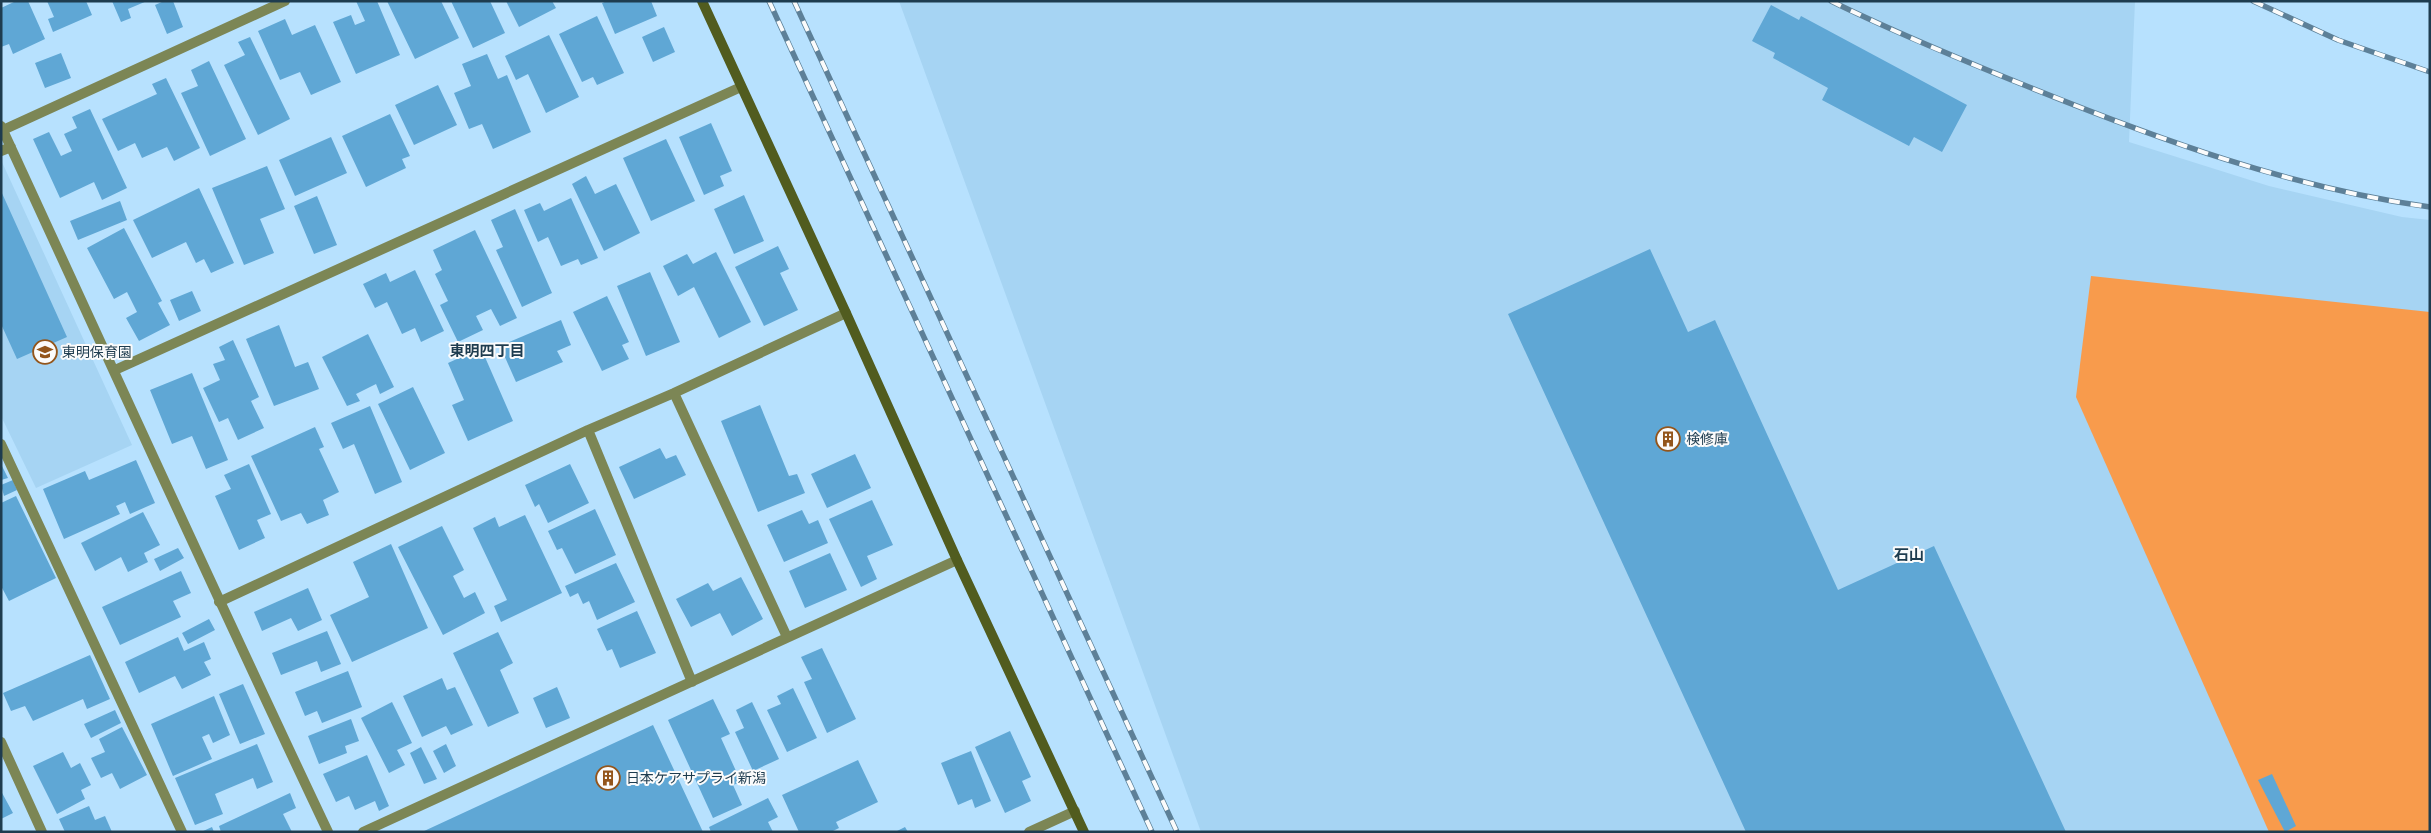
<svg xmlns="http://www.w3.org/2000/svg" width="2431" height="833" font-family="Arial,'Noto Sans JP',sans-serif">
<rect width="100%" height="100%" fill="#b7e1fe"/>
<path fill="#a6d4f3" d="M899 1H2135L2129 142 2269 186 2402 217 2430 220V832H1201Z
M1 160 132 445 36 488 1 416Z"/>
<path fill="#f89b4c" d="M2091 276 2430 312V832H2269L2076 397Z"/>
<path fill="#5fa7d5" d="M16 1H28L45 39 13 54 9 44 1 47V8Z
M47 1H86L92 15 53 32 48 19 54 17Z
M112 1H147L128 9 131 18 121 22Z
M164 1H173L183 27 167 34 155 5Z
M356 1H377L400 55 356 74 333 22 351 15 355 25 365 21Z
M387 1H441L459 38 415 59Z
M451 1H490L505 33 473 48Z
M506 1H552L556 8 519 27Z
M607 1H651L657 16 615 34 602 3Z
M1771 5 1799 20 1801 16 1967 105 1942 152 1914 137 1909 146 1822 100 1828 88 1773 58 1775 53 1752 41Z
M597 16 624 73 597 85 593 77 582 82 559 34Z
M285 19 292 35 315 25 341 82 311 95 300 72 280 80 258 31Z
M664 27 675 52 653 62 642 37Z
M549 35 579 97 546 113 528 74 516 80 505 56Z
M250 37 290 119 258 135 224 65 245 55 238 42Z
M61 53 71 78 45 88 35 63Z
M487 54 498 79 507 75 531 132 493 149 482 124 469 129 454 93 471 86 462 64Z
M209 61 246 139 210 156 181 93 198 86 191 70Z
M166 78 200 148 174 161 167 147 142 158 135 143 118 151 102 119 157 94 152 84Z
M438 85 457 125 414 145 395 105Z
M90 109 127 188 102 200 94 182 60 198 33 139 49 132 61 156 72 151 64 134 77 128 72 117Z
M390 114 410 156 402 159 406 168 366 187 342 136Z
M711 123 732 171 720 176 724 186 704 195 679 137Z
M331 137 347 173 295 196 279 160Z
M666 139 695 201 651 221 623 158Z
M267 166 285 209 260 219 274 253 244 265 212 188Z
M586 176 595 194 616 184 640 233 604 251 572 184Z
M199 188 234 263 211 273 204 259 196 263 186 242 152 258 133 220Z
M1 191 67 337 17 359 1 324Z
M744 195 764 241 734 254 714 209Z
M317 196 337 245 314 254 294 206Z
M571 198 598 258 581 265 578 259 561 266 548 237 538 242 524 210 540 203 544 211Z
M120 201 127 220 78 240 70 221Z
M515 209 552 293 522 307 496 250 503 247 491 220Z
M124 228 162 301 158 303 170 325 139 341 126 318 137 312 127 292 114 299 87 248Z
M475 230 517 318 500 326 491 309 476 316 483 330 458 342 440 305 448 301 435 274 442 270 433 250Z
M778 246 789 269 780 273 798 310 764 326 735 267Z
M1650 249 1688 332 1715 320 1838 590 1934 546 2066 832H1746L1508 314Z
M716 252 751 322 719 338 694 287 678 296 663 266 687 254 693 264Z
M415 270 444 331 421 342 415 328 402 334 387 302 375 308 363 284 386 273 390 282Z
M650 272 680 342 646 356 617 286Z
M192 291 201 311 179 321 170 300Z
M607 296 629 342 622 345 629 359 602 371 573 312Z
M561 320 571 345 557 351 563 362 516 382 500 346Z
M279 325 295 367 308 362 319 389 274 406 246 339Z
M368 334 394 387 380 394 376 384 356 394 360 401 347 406 322 357Z
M233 340 259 397 251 401 264 428 238 440 228 418 219 422 203 388 220 380 213 364 225 360 219 347Z
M481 348 513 421 468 441 452 405 464 400 448 363Z
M192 373 228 460 206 469 192 436 172 444 150 390Z
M413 387 445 453 410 470 378 404Z
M760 405 789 476 797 474 805 493 758 512 721 421Z
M370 406 402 482 375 494 354 444 343 449 331 423Z
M315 427 324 447 319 449 339 492 323 500 329 515 307 524 301 513 281 521 251 456Z
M660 448 666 459 676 455 686 475 634 499 619 467Z
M855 454 871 488 827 508 811 474Z
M136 460 155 503 130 514 125 502 116 506 120 514 64 539 43 489 85 471 89 480Z
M1 464 8 478 1 480Z
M249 464 271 514 257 520 265 538 239 550 215 496 231 489 224 475Z
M570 464 589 503 548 523 539 504 535 507 525 485Z
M13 480 17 490 4 496 1 485Z
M16 496 56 578 9 601 1 586V503Z
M872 500 893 545 867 556 877 579 861 587 829 519Z
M595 509 616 555 575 574 562 548 557 550 548 531Z
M802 510 809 524 818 520 828 543 784 562 767 525Z
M143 512 160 545 144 553 148 562 128 572 121 557 95 571 81 543Z
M525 515 562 593 501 622 494 606 507 600 473 528 495 517 499 527Z
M442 526 464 570 453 576 464 598 475 592 485 613 443 635 398 547Z
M391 544 428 628 352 662 330 615 369 597 353 562Z
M178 548 184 558 160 571 154 559Z
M830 553 847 590 805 608 789 571Z
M616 563 635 602 597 620 589 601 583 604 578 593 570 597 565 586Z
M181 571 191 593 173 601 181 617 120 645 102 607Z
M741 577 763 619 732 636 720 613 691 627 676 599 708 583 713 591Z
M308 588 322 620 298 631 291 618 262 631 254 612Z
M637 611 656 653 620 668 612 649 607 651 597 629Z
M209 619 215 630 188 644 182 633Z
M327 631 341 664 321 672 317 661 281 675 272 653Z
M498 632 513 663 500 670 519 713 488 727 453 653Z
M178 637 184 651 204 642 211 659 204 662 211 675 182 689 175 676 139 693 125 662Z
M822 648 856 719 827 733 804 682 812 679 801 657Z
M90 655 110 699 87 709 83 699 33 721 25 706 11 711 3 693Z
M348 671 362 707 322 723 317 711 305 716 295 692Z
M442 678 447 690 455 687 473 725 451 735 446 726 422 737 403 696Z
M243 684 265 734 240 744 219 694Z
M557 687 570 718 546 728 533 698Z
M793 688 817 738 787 752 767 710 781 704 777 696Z
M214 696 230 735 213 743 209 734 202 737 212 759 173 776 151 724Z
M713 699 730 734 721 738 741 782 733 785 742 805 713 818 668 720Z
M392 702 412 743 397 750 405 765 389 773 361 718Z
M752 702 779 759 753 771 735 732 744 728 736 710Z
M115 710 121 723 91 738 84 724Z
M351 719 359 741 345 746 347 753 319 764 308 736Z
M653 725 703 832H422Z
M122 727 147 775 120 789 112 773 101 778 91 758 105 752 99 739Z
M1010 731 1031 777 1022 781 1031 801 1005 813 975 747Z
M257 744 273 782 257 789 253 778 215 794 223 814 195 825 175 778Z
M446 744 456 766 444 773 433 751Z
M421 747 437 779 424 784 410 753Z
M971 751 991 801 975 808 972 799 958 805 941 763Z
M63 752 71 768 80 763 91 785 81 790 85 799 57 814 33 766Z
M367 755 389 806 379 811 375 801 355 810 349 796 336 802 323 774Z
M858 760 878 802 836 822 839 828 831 832H799L782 795Z
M2272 774 2296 826 2285 832 2258 780Z
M1 791 13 813 1 819Z
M290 793 296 808 283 814 292 832H221L219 826Z
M768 798 778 817 768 822 773 832H711L709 827Z
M89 806 95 820 105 816 112 832H65L59 819Z
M212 827 214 832H201Z
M905 827 908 832H895Z"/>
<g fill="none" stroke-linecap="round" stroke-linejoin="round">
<path stroke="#7c8655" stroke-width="10" d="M1 126C110 362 217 598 328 832
M3 130 285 1
M1 151 11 147
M115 370 741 87
M674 393 787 637
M588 430 692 682
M1 444 182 832
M219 602 588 430 674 393 846 313
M1 742 42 832
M363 832 957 560
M1029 832 1075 811"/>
<path stroke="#515c1f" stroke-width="10" d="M702 1 846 313 957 560 1084 832"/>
<g stroke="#5d8098" stroke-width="5.5">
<path id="rail" d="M769 1 1152 832
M794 1 1177 832
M1831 1C1896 33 1962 60 2029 87 2158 139 2291 188 2430 207
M2253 1 2338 40 2430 72"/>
</g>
<use href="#rail" stroke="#fbfbfb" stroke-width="4" stroke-dasharray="11" stroke-linecap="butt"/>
</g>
<defs>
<g id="school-ring" transform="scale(1.25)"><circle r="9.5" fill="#fbfbfb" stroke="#93551b" stroke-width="1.5"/><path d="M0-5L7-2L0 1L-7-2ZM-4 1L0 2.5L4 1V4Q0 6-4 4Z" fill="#93551b"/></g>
<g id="building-ring" transform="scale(1.25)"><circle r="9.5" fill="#fbfbfb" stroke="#93551b" stroke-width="1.5"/><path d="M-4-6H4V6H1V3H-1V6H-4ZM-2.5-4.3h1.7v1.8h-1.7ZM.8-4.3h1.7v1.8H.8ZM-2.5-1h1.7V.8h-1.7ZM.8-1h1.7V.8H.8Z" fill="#93551b"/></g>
</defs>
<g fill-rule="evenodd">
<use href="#school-ring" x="45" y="352"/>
<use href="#building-ring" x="1668" y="439"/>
<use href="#building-ring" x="608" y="778"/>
</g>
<g text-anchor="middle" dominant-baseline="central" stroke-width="4" stroke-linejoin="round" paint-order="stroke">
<g font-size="14" fill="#1e3c4f" stroke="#fbfbfb" text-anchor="start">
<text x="62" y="352">東明保育園</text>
<text x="1686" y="439">検修庫</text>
<text x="626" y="778">日本ケアサプライ新潟</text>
</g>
<g font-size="15" font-weight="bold" fill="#1e3c4f" stroke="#fbfbfb">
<text x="487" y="350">東明四丁目</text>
<text x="1909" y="554">石山</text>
</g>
</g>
<rect width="2431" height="833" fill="none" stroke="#1e3c4f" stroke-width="5"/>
</svg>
